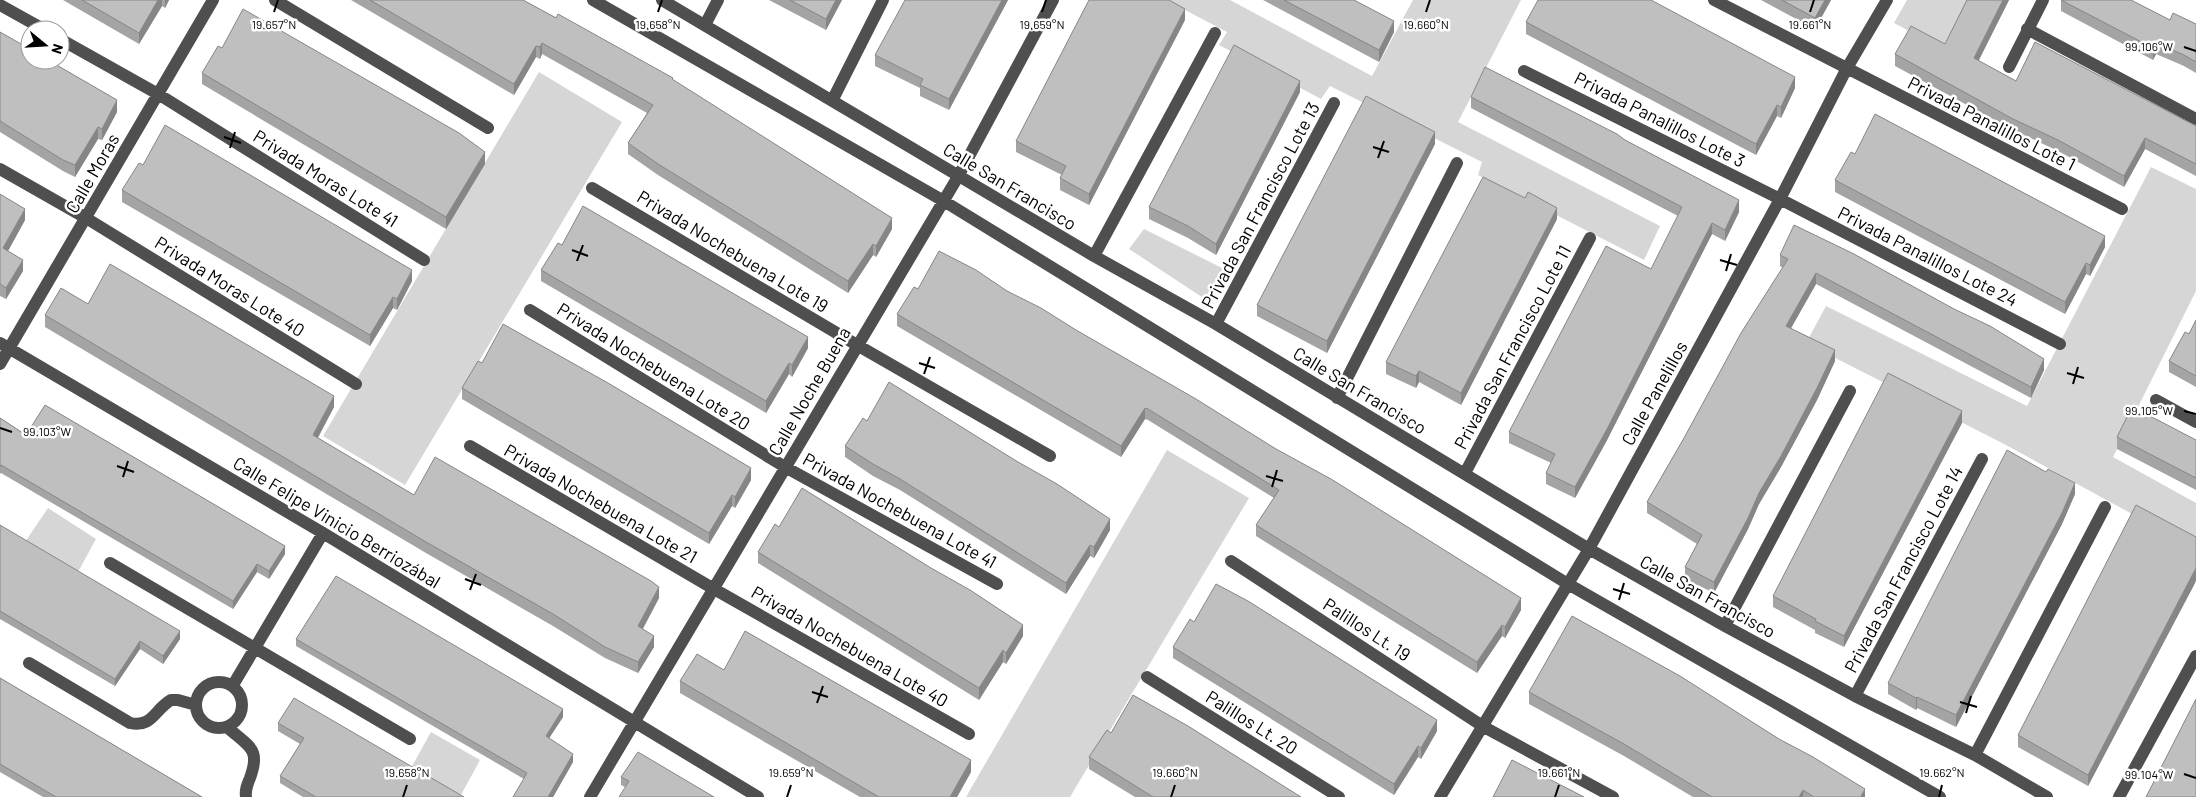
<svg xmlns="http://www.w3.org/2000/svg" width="2196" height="797" font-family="Barlow,sans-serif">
<rect width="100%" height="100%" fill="#fff"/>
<path fill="#d6d6d6" d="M1166 0H1230L1372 76 1413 0H1521L1458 122 1660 226 1644 260 1478 175 1482 162 1330 86 1321 99 1219 45 1227 32Z
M1907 0H1970L1945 50 1894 23Z
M539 72 622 122 405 485 323 436Z
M2151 167 2196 189V291L2113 457 2196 503V549L2006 445 1806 343 1826 306 2027 406Z
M1144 229 1228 271 1211 303 1129 249Z
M1167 450 1249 498 1070 797H966Z
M48 508 96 539 78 572 25 542Z
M431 732 480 760 461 795 411 768Z"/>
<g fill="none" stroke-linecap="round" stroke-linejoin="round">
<path stroke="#4f4f4f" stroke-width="12" d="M275 0 488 128
M593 0 942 200 1568 584 1940 797
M662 0 1094 256 1216 324 1589 549 1725 626 1855 696 1975 755 2047 797
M1714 0 2122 209
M0 5 45 30
M705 25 718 0
M2027 29 2196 119
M60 39 158 94 424 260
M2009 67 2043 0
M1524 71 1780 199 2060 344
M832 101 883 0
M0 169 86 218 356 384
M592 188 857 345 1050 456
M1094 256 1215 33
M530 310 785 467 997 584
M1216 324 1334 103
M0 343 323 533 758 797
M0 364 213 0
M1337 398 1457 163
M2156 400 2196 422
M470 446 714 589 969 734
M1465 473 1590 238
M1231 561 1484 727 1613 797
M110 563 410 739
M1725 626 1850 391
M29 663 130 723C152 728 154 710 171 700H178L196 705
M1147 677 1339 797
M196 705a23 23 0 1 1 46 0a23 23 0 1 1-46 0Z
M233 685 323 533
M1855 696 1982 459
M227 727C249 747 261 748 250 778 247 785 245 790 246 797
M1975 755 2105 507
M590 797 959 175 1053 0
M1440 797 1589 549 1780 199 1847 68 1887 0
M2119 797 2196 656"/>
</g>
<path fill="#a4a4a4" d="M63 0H169L165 8 162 6 139 44Z
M351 0H523L673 80 892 229 876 257 873 255 848 293 658 175 628 154V143L647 113 542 54 540 59 536 57 514 95Z
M769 0H842L826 30Z
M1008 0 949 110 920 96V88L875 66V55Z
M1263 0H1354L1394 32 1379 62Z
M1761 0H1831L1815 29Z
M1967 0H2009L1978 61 2016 81 2196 126V176L2145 149 2124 187 2058 151 2013 130 1895 66V54L1945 44Z
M2061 0 2196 24V73L2184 66 2156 54 2153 60 2061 11Z
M1185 20 1089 205 1060 190V178L1062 175 1016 152V141Z
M1526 22 1795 88 1781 118 1777 116 1756 155 1526 34Z
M0 32 117 112 102 140 98 139 75 177 63 171 0 132Z
M202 73 485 164 446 229 202 84Z
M1300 92 1216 255 1188 238 1149 219V207Z
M1471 97 1625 140 1739 212 1725 241 1712 234 1606 442 1575 498 1546 484V473L1551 463 1509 443V432L1651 269 1678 216 1471 108Z
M1435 144 1327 353 1257 316V305Z
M1855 154 2105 247 2090 276 2086 274 2065 314 1835 192V180Z
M143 165 412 281 397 310 393 308 370 346 122 202V190Z
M0 194 25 220 8 251 23 271 6 299 0 296Z
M1557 219 1461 405 1419 382 1416 388 1386 374V362Z
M562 245 808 348 792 377 789 374 766 413 541 281V270Z
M1780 255 2044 370 2031 398 1816 284 1791 328 1835 361 1817 400 1781 467 1759 504 1748 529 1714 593 1685 579V567L1697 544 1647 513V502L1783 268 1780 266Z
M918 289 1007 291 1521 610 1505 638 1502 636 1477 673 1256 536V525L1274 498 1148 420 1145 419 1121 457 897 326V314Z
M88 304 334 407 318 438 387 479 414 495 659 598 643 629 654 647 638 673 605 658 553 626 426 553 45 327V315Z
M2196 320V387L2169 372V361L2189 334Z
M482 363 751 480 735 508 732 506 709 544 462 399V388Z
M0 418 26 435 285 554 269 579 257 572 233 609 1 473 0 474Z
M2146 418 2196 440V490L2117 449V437Z
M867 421 1110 530 1094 558 1090 556 1066 594 900 490 873 476 845 457V446Z
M1962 423 1844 647 1815 633V630L1773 607V596Z
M2075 494 2062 524 1956 727 1917 708 1916 710 1888 694V683Z
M0 525 180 639 163 664 140 649 115 686 0 619Z
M779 527 1023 636 1006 664 1003 662 979 700 758 563V552Z
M2196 537V580L2195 583 2088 786 2018 747V735Z
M1194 622 1437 731 1421 759 1418 757 1394 795 1173 658V647Z
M296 639 563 717 549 738 573 762 553 797H513L524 779 296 646Z
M724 670 971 772 957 797H860L680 693V681Z
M0 678 202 797H43L0 772Z
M1529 692 1865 797H1693L1624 756 1529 704Z
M278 723 464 797H303L280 783V776L300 744 278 731Z
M1111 733 1301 797H1135L1089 769V757Z
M621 777 714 797 625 787 621 785Z"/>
<path fill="#868686" d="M158 0H162V6L139 44V33Z
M165 0H169L165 8Z
M836 0H842L826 30V19Z
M1002 0H1008L949 110V99Z
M1825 0H1831L1815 29V18Z
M2003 0H2009L1974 70V58Z
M1185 9V20L1089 205V194Z
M1394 21V32L1379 62V50Z
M542 43V54L540 59V47Z
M2156 43V54L2153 60V48Z
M536 46V57L514 95V84Z
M1795 77V88L1781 118V107Z
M1300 81V92L1216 255V244Z
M117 100V112L102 140V129Z
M1777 105V116L1756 155V144Z
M98 127V139L75 177V165Z
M1435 132V144L1327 353V341Z
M2145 138V149L2124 187V176Z
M485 152V164L446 229V217Z
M1739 200V212L1725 241V230Z
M1557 208V219L1461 405V393Z
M25 209V220L3 260V248Z
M892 218V229L876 257V246Z
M1712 223V234L1606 442 1575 498V487Z
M2105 236V247L2090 276V265Z
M873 244V255L848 293V281Z
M23 260V271L6 299V288Z
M2086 263V274L2065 314V302Z
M412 270V281L397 310V299Z
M1816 273V284L1786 337V326Z
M393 297V308L370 346V335Z
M808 337V348L792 377V365Z
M1835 350V361L1817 400 1781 467 1759 504 1748 529 1714 593V582L1759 493Z
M2044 359V370L2031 398V387Z
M789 363V374L766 413V401Z
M1419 371V382L1416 388V376Z
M334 396V407L313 446V435Z
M1145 408V419L1121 457V446Z
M1962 411V423L1844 647V636Z
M751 468V480L735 508V497Z
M2075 483V494L2062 524 1956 727V715Z
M732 495V506L709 544V533Z
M1110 519V530L1094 558V547Z
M1090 545V556L1066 594V583Z
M285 546V554L269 579V571Z
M257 564V572L233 609V601Z
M2196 568V580L2195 583 2088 786V775Z
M659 587V598L638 637V626Z
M1521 598V610L1505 638V627Z
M1023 625V636L1006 664V653Z
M1502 625V636L1477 673V662Z
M180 631V639L163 664V656Z
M654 636V647L638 673V662Z
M140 641V649L115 686V679Z
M1003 650V662L979 700V688Z
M1917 697V708L1916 710V698Z
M563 709V717L546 743V736Z
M1437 720V731L1421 759V748Z
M1418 746V757L1394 795V784Z
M573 754V762L553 797H548Z
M971 760V772L957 797H950Z
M1865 789V797H1861V796Z
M1803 790V797H1799Z"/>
<path fill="#bfbfbf" stroke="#868686" d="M82 0H158L139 33Z
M370 0H523L556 18 558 14 673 78 672 79 892 218 876 246 873 244 848 281 658 164 628 143 653 105 542 43 540 47 536 46 514 84Z
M790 0H836L826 19Z
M905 0H1002L949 99 920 85 923 79 875 55Z
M1089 0H1169L1185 9 1089 194 1060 178 1066 166 1016 141Z
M1284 0H1354L1394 21 1379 50Z
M1538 0H1651L1795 77 1781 107 1777 105 1756 144 1526 22Z
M1782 0H1825L1815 18Z
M1967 0H2003L1974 58 2016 81 2035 42 2196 126V164L2145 138 2124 176 2058 140 2013 119 1895 54 1911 26 1945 44Z
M2061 0H2131L2170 20 2173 13 2196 24V62L2184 55 2156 43 2153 48Z
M243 9 414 107 459 133 485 152 446 217 202 73 218 46 222 48Z
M0 32 30 49V60H48L117 100 102 129 98 127 75 165 63 160 0 121Z
M1234 45 1300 81 1216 244 1188 226 1149 207Z
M1485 67 1617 134 1625 140 1739 200 1725 230 1712 223 1606 431 1575 487 1546 473 1555 454 1509 432 1606 246 1651 269 1682 207 1471 97Z
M1366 96 1435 132 1327 341 1257 305Z
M1875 114 2105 236 2090 265 2086 263 2065 302 1835 180 1851 152 1855 154Z
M165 125 412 270 397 299 393 297 370 335 122 190 139 163 143 165Z
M1483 177 1525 198 1528 192 1557 208 1461 393 1419 371 1416 376 1386 362Z
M0 194 25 209 3 248 23 260 6 288 0 284Z
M583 206 808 337 792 365 789 363 766 401 541 270 558 243 562 245Z
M1794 225 1854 254 1954 309 1990 326 2044 359 2031 387 1816 273 1786 326 1835 350 1817 388 1781 456 1759 493 1748 518 1714 582 1685 567 1702 535 1647 502 1684 438 1741 333 1788 259 1780 255Z
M939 251 976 270 1007 291 1041 308 1076 330 1196 399 1276 449 1331 479 1521 598 1505 627 1502 625 1477 662 1256 525 1279 490 1148 409 1145 408 1121 446 897 314 914 287 918 289Z
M110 264 334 396 313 435 387 479 414 495 435 457 651 581 659 587 638 626 654 636 638 662 605 647 553 614 426 542 45 315 61 288 88 304Z
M2196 320V376L2169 361 2185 332 2189 334Z
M503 324 608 383 751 468 735 497 732 495 709 533 462 388 478 361 482 363Z
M1888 373 1962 411 1844 636 1815 621 1816 619 1773 596Z
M889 382 1018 462 1057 484 1110 519 1094 547 1090 545 1066 583 900 479 873 464 845 446 863 418 867 421Z
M45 405 285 546 269 571 257 564 233 601 1 465 0 467V418L26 435Z
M2131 409 2146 418 2147 416 2152 417 2196 440V478L2117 437Z
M2007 450 2046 472 2048 469 2075 483 2062 513 1956 715 1917 697 1916 698 1888 683Z
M802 488 931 568 970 590 1023 625 1006 653 1003 650 979 688 758 552 775 524 779 527Z
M2136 505 2196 537V568L2088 775 2018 735Z
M0 525 180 631 163 656 140 641 115 679 0 611Z
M336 576 563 709 546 736 573 754 548 797H513L527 773 296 639Z
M1216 584 1248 601 1437 720 1421 748 1418 746 1394 784 1173 647 1190 619 1194 622Z
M1572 616 1680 676 1779 739 1813 757 1865 789 1861 796 1864 797H1814L1803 790 1799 797H1712L1624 744 1529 692Z
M745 631 971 760 950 797H879L680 681 697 654 724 670Z
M0 678 202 797H56L0 764Z
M1133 695 1188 726 1301 797H1153L1089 757 1107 730 1111 733Z
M294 698 464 797H316L280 776 304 738 278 723Z
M2196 699V797H2146Z
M638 752 714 797H619L629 781 621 777Z
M1512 760 1584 797H1493Z"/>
<path fill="none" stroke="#000" stroke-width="2" d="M274 12 278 0M658 12 662 0M1042 12 1046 0M1426 12 1430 0M1810 12 1814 0M2184 47 2196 51M224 137 241 143M1373 147 1389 152M230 148 235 132M1378 158 1384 141M572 250 588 256M1720 260 1737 265M577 261 583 245M1726 271 1731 254M919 363 935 368M2067 373 2084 378M924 374 930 357M2073 384 2078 367M2184 411 2196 414M0 428 12 432M117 466 134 472M1266 476 1283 481M123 477 128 461M1272 487 1277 470M465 579 481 585M1613 589 1630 594M470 590 476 574M1619 600 1624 583M812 692 828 697M1960 702 1977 707M817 703 823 686M1966 713 1971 696M2184 774 2196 778M403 797 407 785M787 797 791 785M1171 797 1175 785M1555 797 1559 785M1939 797 1942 785"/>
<g text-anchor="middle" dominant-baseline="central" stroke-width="5" stroke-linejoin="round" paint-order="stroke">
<g font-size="18" fill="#000" stroke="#fff">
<text transform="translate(1660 119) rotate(27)">Privada Panalillos Lote 3</text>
<text transform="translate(1992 123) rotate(27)">Privada Panalillos Lote 1</text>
<text transform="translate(92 173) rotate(-60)">Calle Moras</text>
<text transform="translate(326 178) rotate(32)">Privada Moras Lote 41</text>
<text transform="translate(1010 186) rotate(31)">Calle San Francisco</text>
<text transform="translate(1260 205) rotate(-62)">Privada San Francisco Lote 13</text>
<text transform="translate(733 251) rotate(31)">Privada Nochebuena Lote 19</text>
<text transform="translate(1928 256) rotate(27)">Privada Panalillos Lote 24</text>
<text transform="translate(230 286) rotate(32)">Privada Moras Lote 40</text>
<text transform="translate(1512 347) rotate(-62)">Privada San Francisco Lote 11</text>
<text transform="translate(654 366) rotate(32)">Privada Nochebuena Lote 20</text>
<text transform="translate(1360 390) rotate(31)">Calle San Francisco</text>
<text transform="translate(809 391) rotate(-60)">Calle Noche Buena</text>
<text transform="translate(1654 393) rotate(-61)">Calle Panelillos</text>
<text transform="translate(601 503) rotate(30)">Privada Nochebuena Lote 21</text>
<text transform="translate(900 510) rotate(29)">Privada Nochebuena Lote 41</text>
<text transform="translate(337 522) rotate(31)">Calle Felipe Vinicio Berriozábal</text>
<text transform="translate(1903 569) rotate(-62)">Privada San Francisco Lote 14</text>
<text transform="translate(1708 596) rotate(29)">Calle San Francisco</text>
<text transform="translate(1367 629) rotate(33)">Palillos Lt. 19</text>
<text transform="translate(850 646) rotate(30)">Privada Nochebuena Lote 40</text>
<text transform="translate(1252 722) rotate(32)">Palillos Lt. 20</text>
</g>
</g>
<g font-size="12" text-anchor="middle" fill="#000" stroke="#fff" stroke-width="5" stroke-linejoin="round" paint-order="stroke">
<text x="274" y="29">19.657°N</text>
<text x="658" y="29">19.658°N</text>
<text x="1042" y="29">19.659°N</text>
<text x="1426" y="29">19.660°N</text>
<text x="1810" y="29">19.661°N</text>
<text x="2149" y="51">99.106°W</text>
<text x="2149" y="415">99.105°W</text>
<text x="47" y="436">99.103°W</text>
<text x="407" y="777">19.658°N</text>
<text x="791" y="777">19.659°N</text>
<text x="1559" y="777">19.661°N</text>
<text x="1942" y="777">19.662°N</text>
<text x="1175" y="777">19.660°N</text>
<text x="2149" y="779">99.104°W</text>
</g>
<g transform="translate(45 45) rotate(108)"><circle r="24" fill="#ffffff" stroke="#999999"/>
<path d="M0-4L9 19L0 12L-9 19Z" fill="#000000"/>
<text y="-8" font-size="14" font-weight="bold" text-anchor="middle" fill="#000000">N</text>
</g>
</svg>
